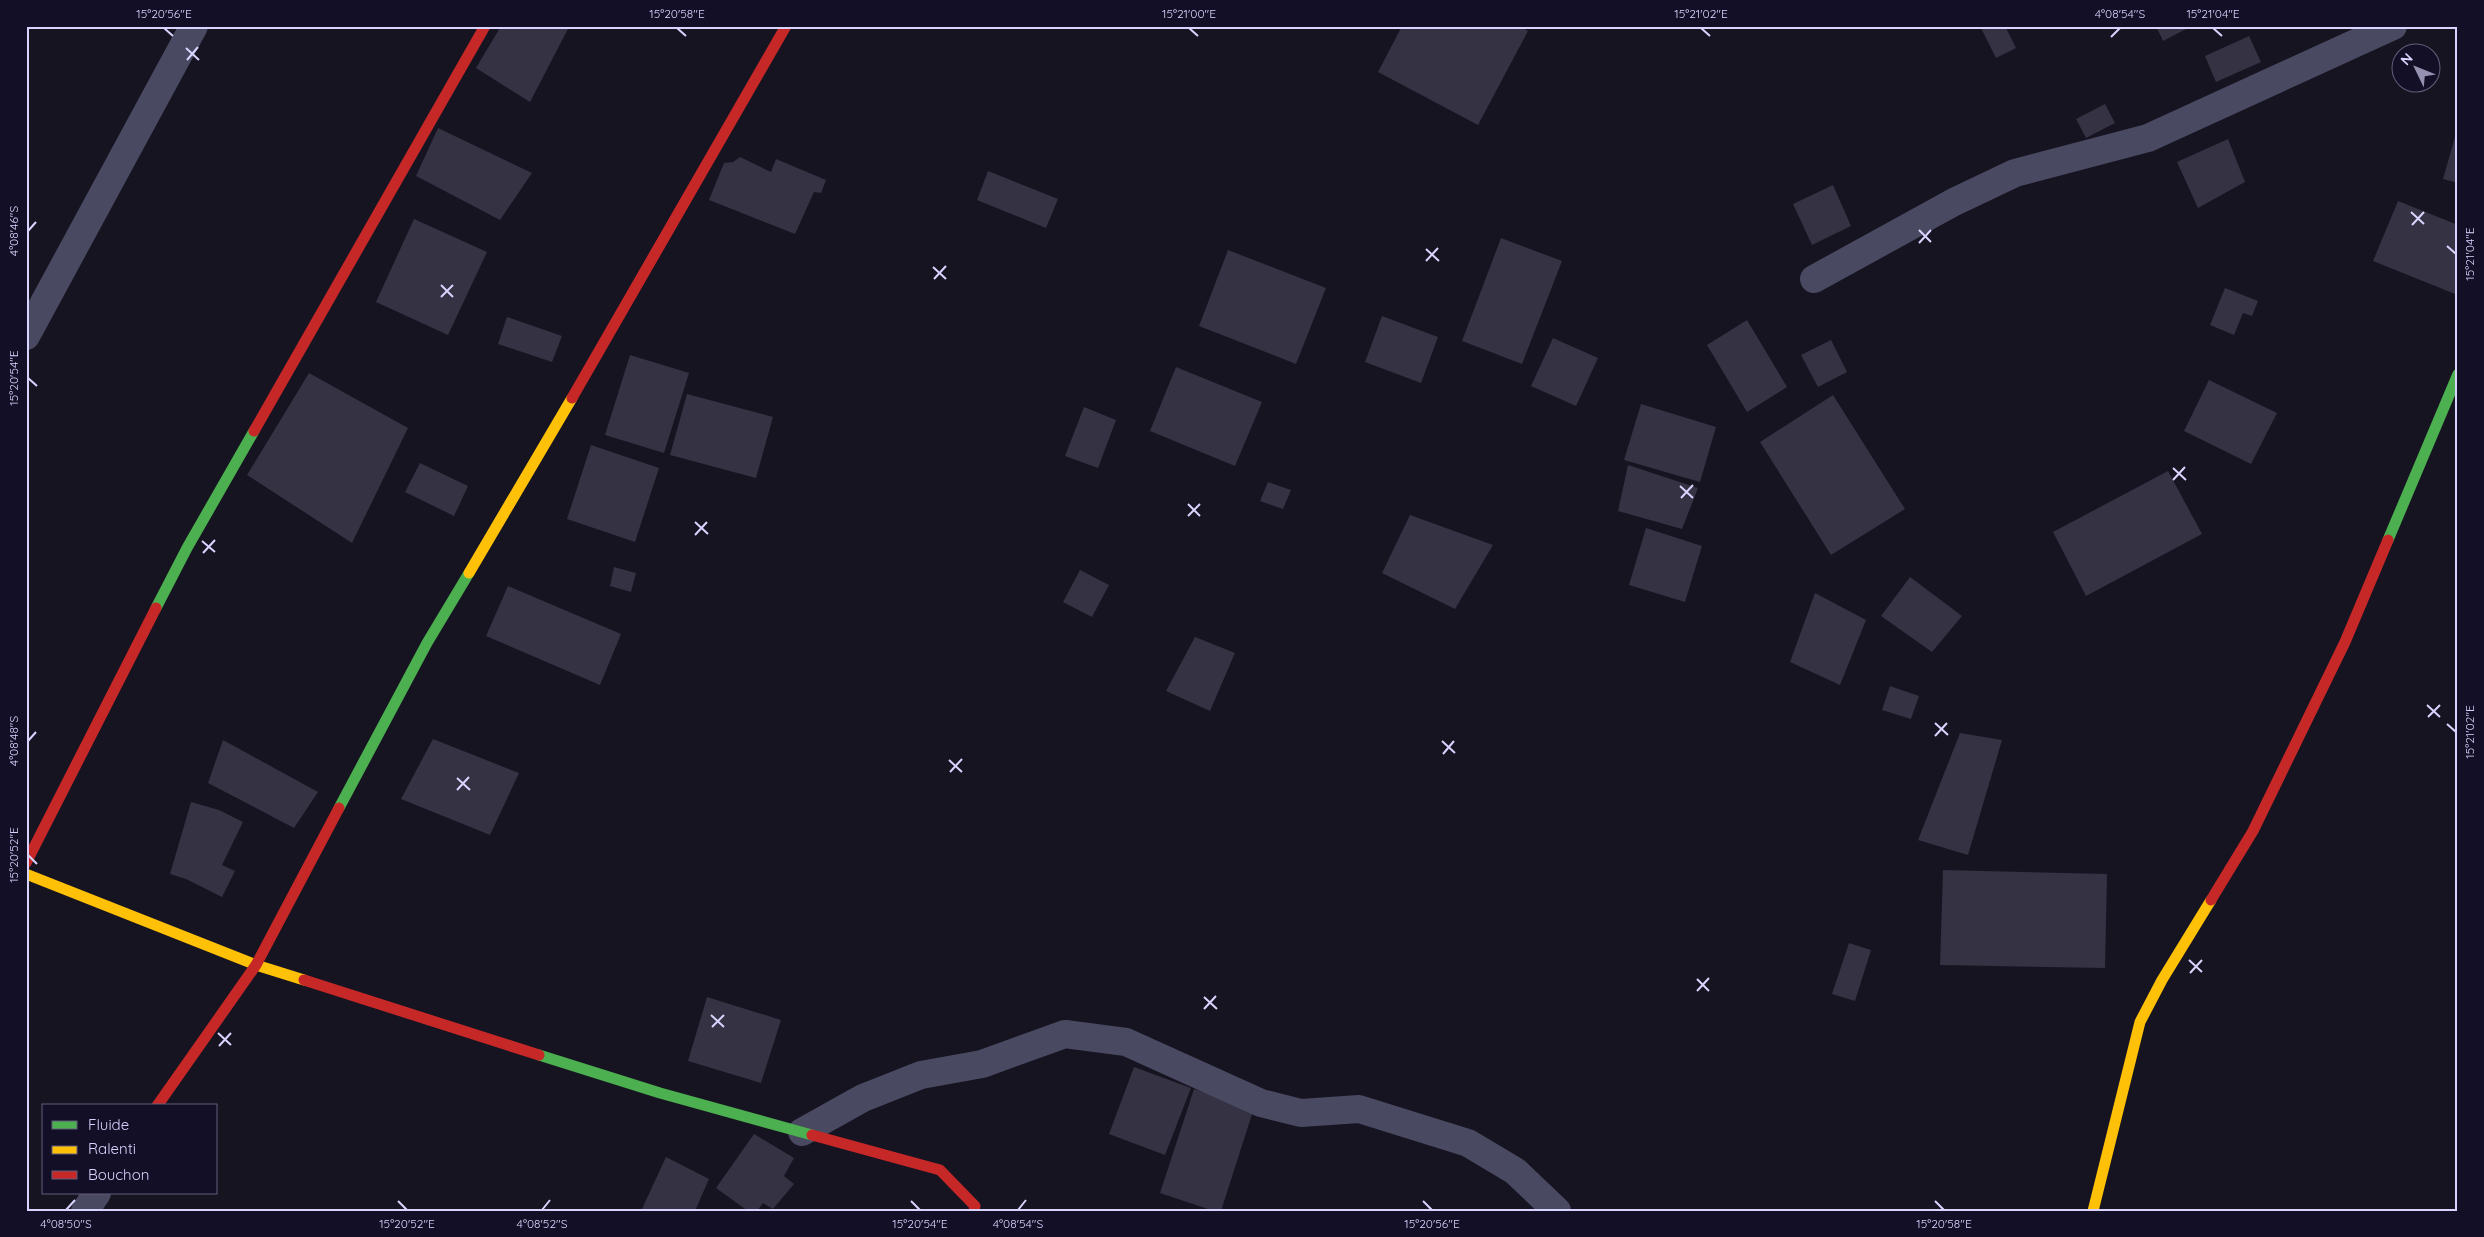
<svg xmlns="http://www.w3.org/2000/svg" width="2484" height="1237" font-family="Quicksand,sans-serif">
<rect width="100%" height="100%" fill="#161421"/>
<path fill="#343243" d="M501 26 569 27 530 102 476 68Z
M1402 26H1519L1528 31 1478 125 1378 72Z
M1980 26H2005L2016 48 1996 58Z
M2156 26H2192L2163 41Z
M2249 36 2261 62 2216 82 2205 56Z
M2105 104 2115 123 2086 138 2076 119Z
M438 128 532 173 500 220 416 176Z
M2457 130H2458V183L2443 179Z
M2228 139 2245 182 2198 208 2177 162Z
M740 157 771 172 776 159 826 180 821 193 814 192 795 234 709 200 724 163 733 162Z
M988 171 1058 199 1046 228 977 200Z
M1833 185 1851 226 1812 245 1793 204Z
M2398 201 2458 225V287L2455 294 2373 261Z
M414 219 487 252 448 335 376 302Z
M1501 238 1562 261 1522 364 1462 341Z
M1228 250 1326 288 1296 364 1199 326Z
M2225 288 2258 301 2252 316 2243 313 2234 335 2210 325Z
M1382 316 1438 337 1421 383 1365 362Z
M507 317 562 336 552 362 498 344Z
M1747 320 1787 387 1747 412 1707 345Z
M1553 338 1598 358 1576 406 1531 386Z
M1831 340 1847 372 1818 387 1801 355Z
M630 355 689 373 664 453 605 435Z
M1176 367 1262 402 1235 466 1150 431Z
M309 373 408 428 352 543 247 475Z
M2209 380 2277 413 2251 464 2184 431Z
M687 394 773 417 756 478 670 455Z
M1833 395 1905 509 1831 555 1760 442Z
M1641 404 1716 427 1700 482 1624 460Z
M1084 407 1116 420 1098 468 1065 456Z
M591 445 659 468 635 542 567 519Z
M420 463 468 486 454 516 405 492Z
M1628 465 1698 488 1682 529 1618 511Z
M2168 471 2202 534 2086 596 2053 532Z
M1268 482 1291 490 1283 509 1260 501Z
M1410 515 1493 545 1455 609 1382 573Z
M1646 528 1702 546 1685 602 1629 585Z
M614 567 636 573 631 592 610 586Z
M1080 570 1109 585 1092 617 1063 602Z
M1910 577 1962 616 1932 652 1881 616Z
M508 586 621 634 600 685 486 636Z
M1815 593 1866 620 1840 685 1790 662Z
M1195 637 1235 653 1210 711 1166 691Z
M1890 686 1919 696 1911 719 1882 710Z
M1960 733 2002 740 1968 855 1918 840Z
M433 739 519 773 490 835 401 799Z
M223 740 318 792 294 828 208 783Z
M191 802 219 810 243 822 222 865 235 871 222 897 186 879 170 874Z
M1943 870 2107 874 2105 968 1940 965Z
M1849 943 1871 950 1855 1001 1832 994Z
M707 997 781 1020 761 1083 688 1061Z
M1134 1067 1191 1088 1165 1155 1109 1134Z
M1194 1089 1254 1108 1221 1211H1214L1160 1193Z
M754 1134 794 1158 784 1176 794 1184 773 1209 763 1203 757 1211H748L716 1188Z
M666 1157 709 1179 695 1211H641Z"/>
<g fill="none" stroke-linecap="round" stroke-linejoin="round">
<path stroke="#4a4962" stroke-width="28" d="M1814 279 1954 202 2015 173 2148 138 2393 26
M26 336 194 26
M802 1132 863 1098 921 1075 982 1064 1065 1034 1126 1042 1261 1103 1301 1113 1359 1109 1468 1143 1515 1171 1557 1211
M85 1211 97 1193"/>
<path stroke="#4caf50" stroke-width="11" d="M2388 540 2458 374
M156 608 187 548 254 431
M339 808 427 643 469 573
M539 1055 660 1093 812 1135"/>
<path stroke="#ffc107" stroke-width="11" d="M469 573 572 398
M26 874 256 965 304 980
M2093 1211 2140 1022 2162 980 2211 900"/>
<path stroke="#c62828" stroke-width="11" d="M572 398 786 26
M254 431 485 26
M26 863 156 608
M2211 900 2253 831 2345 642 2388 540
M304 980 539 1055
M157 1106 256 965 339 808
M812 1135 940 1170 975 1206 974 1211"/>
</g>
<path fill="none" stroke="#d9d4ff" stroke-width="2" d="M164 28 173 36M677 28 686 36M1189 28 1198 36M1701 28 1710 36M2213 28 2222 36M2111 37 2120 28M186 48 199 60M187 60 198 47M2411 212 2424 224M2412 225 2424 212M1919 230 1931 242M28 231 36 222M1919 243 1931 230M2447 246 2456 254M1426 249 1439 261M1426 261 1438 248M933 267 946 279M934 279 946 266M441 285 453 297M441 297 453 285M28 378 37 386M2173 468 2186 480M2173 480 2185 467M1680 486 1693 498M1681 498 1693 485M1188 504 1200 516M1188 516 1200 504M695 522 708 534M695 535 707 522M202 541 215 552M203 553 215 540M2427 705 2440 717M2428 717 2440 705M1935 723 1948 735M2447 724 2456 732M1935 736 1947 723M28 741 36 732M1442 741 1455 753M1443 754 1454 741M949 760 962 772M950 772 962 759M457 778 470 790M457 790 469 777M28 855 37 864M2189 960 2202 972M2190 973 2202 960M1697 979 1709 991M1697 991 1709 978M1204 997 1217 1009M1204 1009 1216 996M711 1015 724 1027M712 1027 724 1015M218 1033 231 1045M219 1046 231 1033M398 1201 407 1210M911 1201 920 1210M1423 1201 1432 1210M1935 1201 1944 1210M66 1210 75 1200M542 1210 550 1200M1018 1210 1026 1200"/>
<rect width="2484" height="1237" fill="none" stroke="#130f26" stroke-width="55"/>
<rect x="42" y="1104" width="175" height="90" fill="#130f26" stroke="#625e7d"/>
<rect x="52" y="1121" width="25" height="8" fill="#4caf50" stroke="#625e7d"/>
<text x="88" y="1130" font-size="15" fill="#d9d4ff">Fluide</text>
<rect x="52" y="1146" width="25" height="8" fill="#ffc107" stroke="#625e7d"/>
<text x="88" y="1154" font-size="15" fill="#d9d4ff">Ralenti</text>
<rect x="52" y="1171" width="25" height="8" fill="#c62828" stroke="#625e7d"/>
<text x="88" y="1180" font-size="15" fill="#d9d4ff">Bouchon</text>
<g transform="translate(2416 68) rotate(313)"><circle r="24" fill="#130f26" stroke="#625e7d"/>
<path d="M0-4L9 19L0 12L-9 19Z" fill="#9591b1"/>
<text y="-8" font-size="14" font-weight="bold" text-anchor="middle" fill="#d9d4ff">N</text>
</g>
<rect x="28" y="28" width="2428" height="1182" fill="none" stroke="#d9d4ff" stroke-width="2"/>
<g font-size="12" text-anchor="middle" fill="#d9d4ff">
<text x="164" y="18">15°20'56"E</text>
<text x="677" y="18">15°20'58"E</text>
<text x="1189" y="18">15°21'00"E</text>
<text x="1701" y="18">15°21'02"E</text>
<text x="2120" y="18">4°08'54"S</text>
<text x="2213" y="18">15°21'04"E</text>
<text transform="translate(14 231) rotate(-90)" y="4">4°08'46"S</text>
<text transform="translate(2470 254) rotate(-90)" y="4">15°21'04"E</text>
<text transform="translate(14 378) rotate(-90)" y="4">15°20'54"E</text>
<text transform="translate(2470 732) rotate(-90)" y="4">15°21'02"E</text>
<text transform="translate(14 741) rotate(-90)" y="4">4°08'48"S</text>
<text transform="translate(14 855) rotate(-90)" y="4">15°20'52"E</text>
<text x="66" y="1228">4°08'50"S</text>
<text x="407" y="1228">15°20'52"E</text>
<text x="542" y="1228">4°08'52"S</text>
<text x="920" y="1228">15°20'54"E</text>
<text x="1018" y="1228">4°08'54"S</text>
<text x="1432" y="1228">15°20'56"E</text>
<text x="1944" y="1228">15°20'58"E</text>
</g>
</svg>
